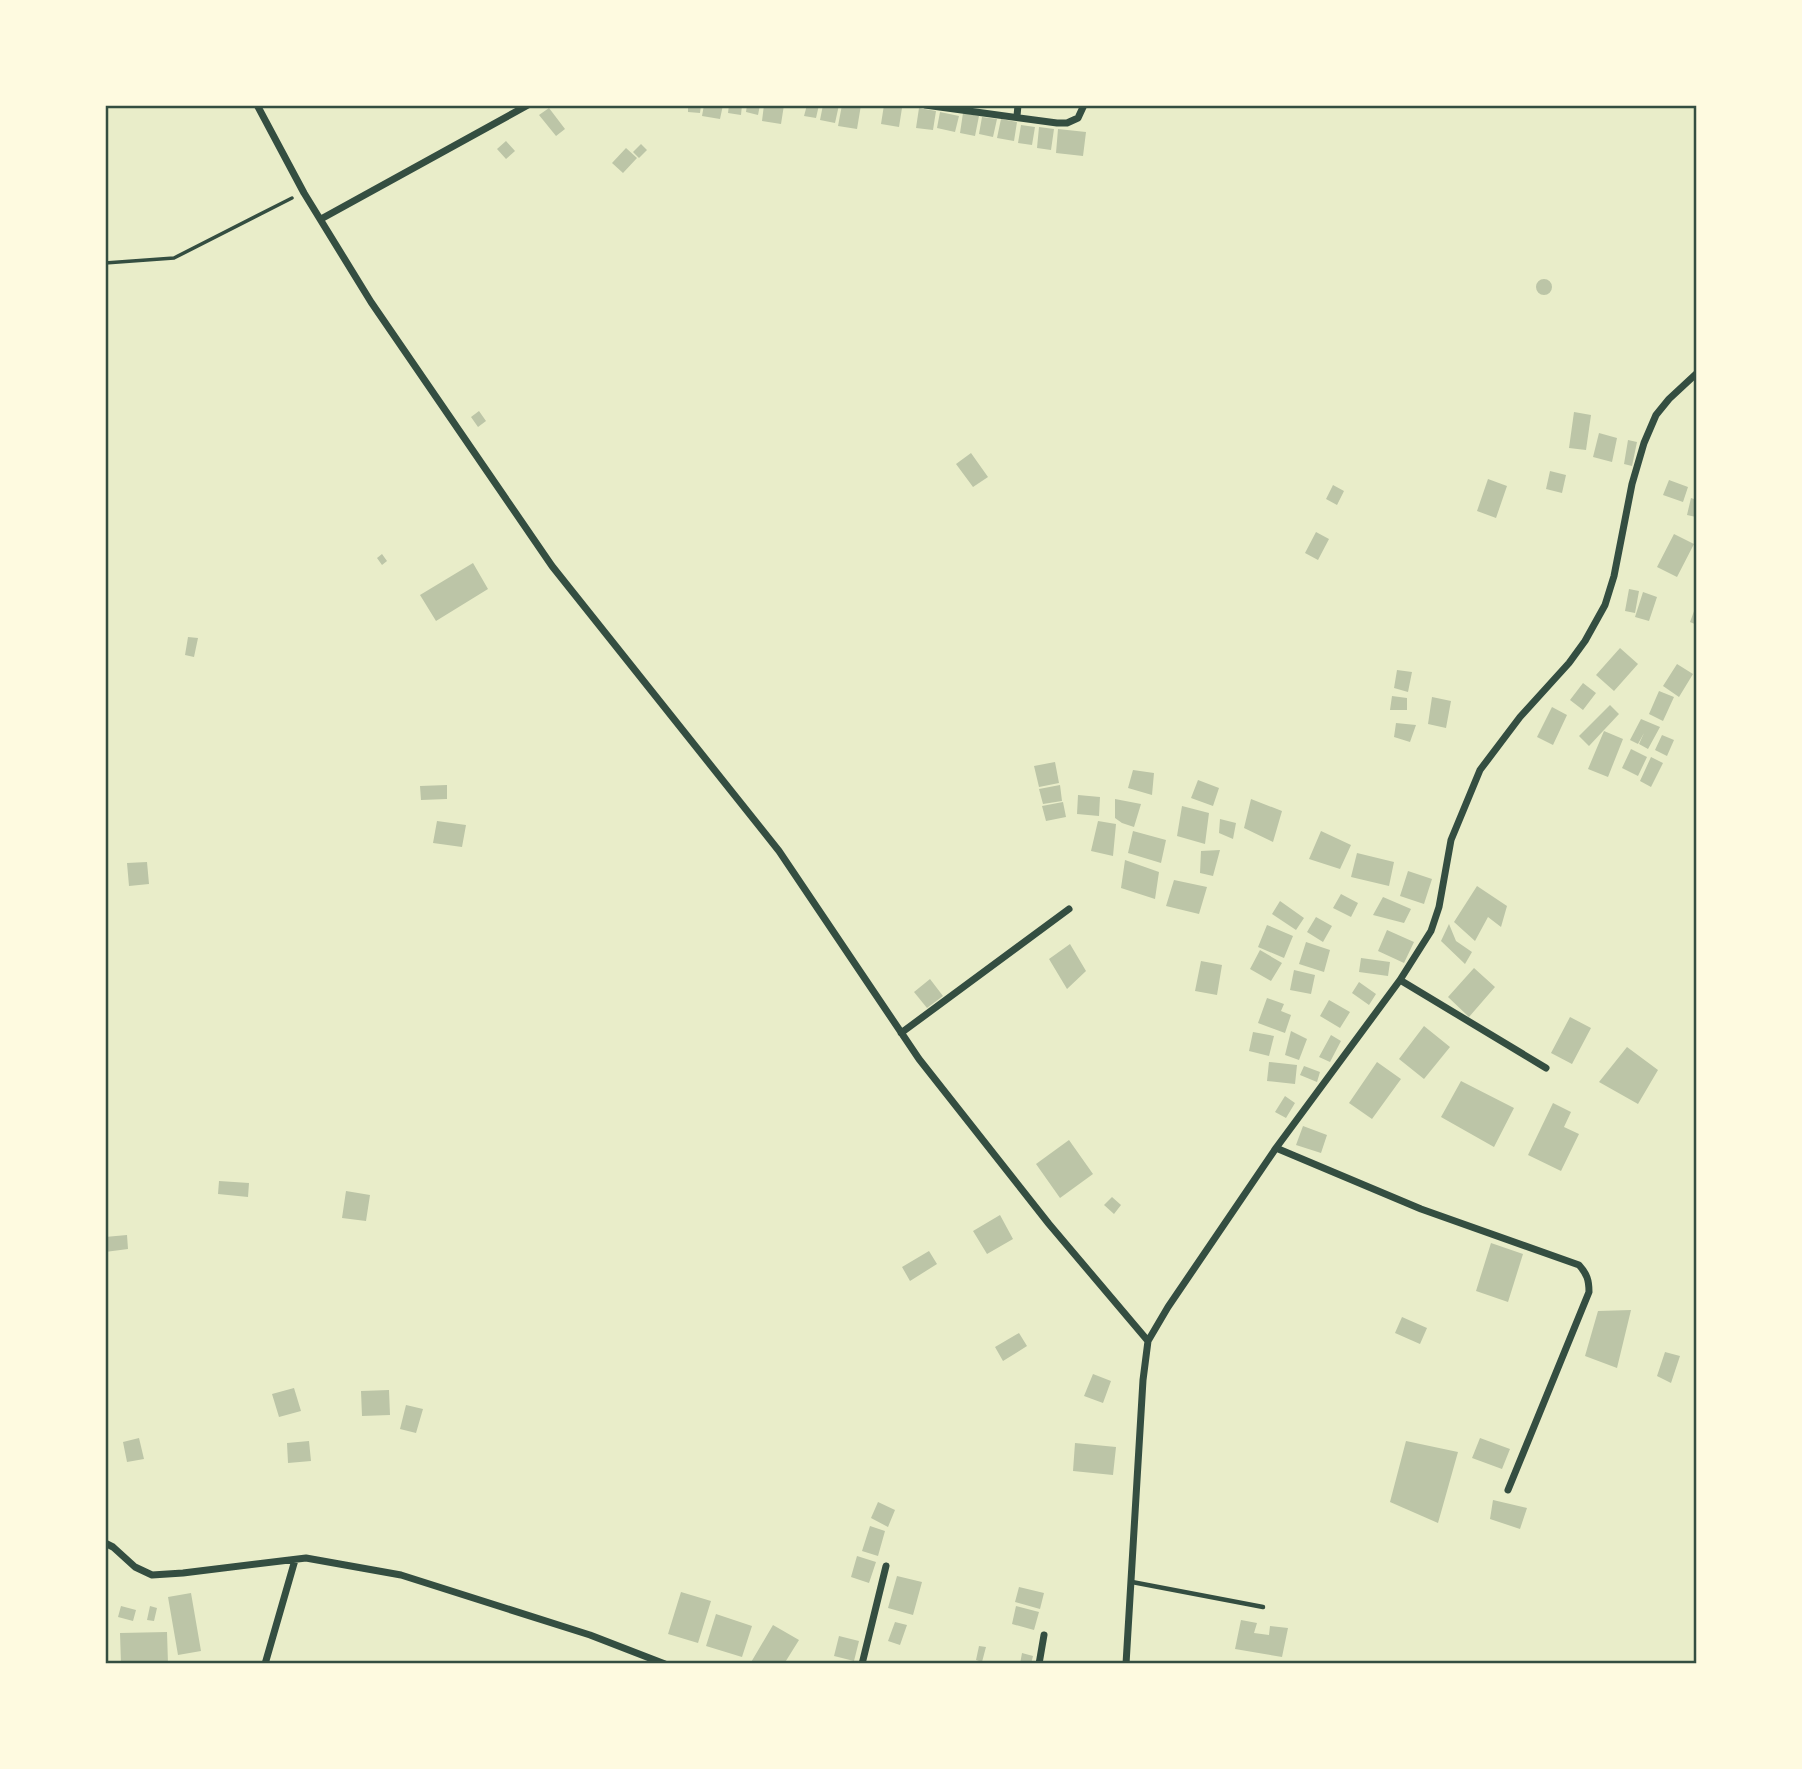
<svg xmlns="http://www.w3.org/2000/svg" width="1802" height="1769" font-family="Barlow,sans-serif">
<rect width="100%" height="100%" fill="#e9edc9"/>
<path fill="#bcc5a7" d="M688 105H701L700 113 688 112Z
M704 105H723L720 119 702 116Z
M729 105H742L741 115 728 113Z
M747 105H760L758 115 746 112Z
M764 105H784L781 124 762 121Z
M807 105H819L816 118 804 116Z
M823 105H839L835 123 820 120Z
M842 105H861L857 129 838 126Z
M884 105 902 108 899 127 881 124Z
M549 108 565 129 556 136 539 115Z
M919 108 936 111 933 130 916 128Z
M940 112 959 116 955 132 937 128Z
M963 113 979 116 975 136 960 133Z
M982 117 997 119 993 137 979 134Z
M1001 119 1017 122 1014 141 997 138Z
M1021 125 1035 127 1032 145 1018 143Z
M1039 127 1054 129 1051 150 1037 148Z
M1058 129 1086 132 1083 156 1056 153Z
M506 141 515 151 506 159 497 149Z
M641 144 647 150 639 158 633 152Z
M626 148 637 158 623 173 612 163Z
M1536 287a8 8 0 1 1 16 0a8 8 0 1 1-16 0Z
M479 411 486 421 478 427 471 417Z
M1574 412 1591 415 1586 450 1569 448Z
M1599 433 1617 438 1612 462 1593 457Z
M1628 440 1637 442 1632 466 1624 464Z
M971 453 988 477 973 487 956 464Z
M1550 471 1566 475 1562 493 1546 489Z
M1488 479 1507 486 1496 518 1477 511Z
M1669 480 1688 487 1683 502 1663 495Z
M1333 485 1344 491 1337 505 1326 499Z
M1691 498 1697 500 1696 517 1687 515Z
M1316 532 1329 539 1318 560 1305 553Z
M1674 534 1694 544 1677 577 1657 567Z
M382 554 387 561 382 565 377 558Z
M473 563 488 589 436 621 420 595Z
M1629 589 1639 591 1635 613 1625 611Z
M1643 592 1657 597 1649 621 1635 617Z
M1697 603V625L1690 622Z
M188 637 198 638 194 657 185 655Z
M1620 648 1638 664 1614 691 1596 675Z
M1677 664 1693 674 1679 697 1663 686Z
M1397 670 1412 672 1408 692 1394 688Z
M1583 683 1596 693 1583 710 1570 700Z
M1659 691 1674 697 1663 721 1649 714Z
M1392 696 1407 698V710H1390Z
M1432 697 1451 701 1446 728 1428 724Z
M1610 705 1619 714 1589 746 1579 736Z
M1552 707 1567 715 1553 745 1537 737Z
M1641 719 1660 727 1648 749 1639 744 1644 733 1638 744 1630 740Z
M1396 723 1416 725 1410 742 1394 737Z
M1604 731 1623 739 1608 777 1588 769Z
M1662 735 1674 740 1667 756 1655 750Z
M1631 749 1647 757 1638 776 1622 768Z
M1651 757 1663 763 1651 787 1640 781Z
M1055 762 1059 783 1039 787 1034 766Z
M1133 770 1154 773 1152 795 1128 788Z
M1198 780 1219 788 1213 806 1191 798Z
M447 785V799L421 800 420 786Z
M1060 785 1062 801 1043 804 1039 789Z
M1078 795 1100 797 1099 816 1077 814Z
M1115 799 1141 804 1134 827 1122 823 1115 818Z
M1251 799 1282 811 1273 842 1244 828Z
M1063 802 1066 817 1046 821 1042 806Z
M1182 806 1209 813 1205 844 1177 836Z
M1220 819 1236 823 1233 839 1219 833Z
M437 821 466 825 462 847 433 843Z
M1098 821 1116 824 1113 856 1091 851Z
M1133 831 1166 840 1161 863 1128 853Z
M1321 831 1351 845 1340 869 1309 859Z
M1220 850 1213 876 1200 873 1201 851Z
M1357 853 1394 862 1389 886 1351 877Z
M1125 860 1159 872 1155 899 1121 888Z
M147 862 149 884 129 886 127 863Z
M1408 871 1432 879 1424 904 1400 896Z
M1174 880 1207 887 1199 914 1166 906Z
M1477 886 1507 906 1501 927 1488 917 1475 941 1454 922Z
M1341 894 1358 903 1351 917 1333 908Z
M1383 897 1411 909 1404 923 1373 915Z
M1280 901 1304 918 1296 930 1272 914Z
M1316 917 1332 926 1323 942 1307 932Z
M1449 924 1456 941 1472 952 1465 964 1441 941Z
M1267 925 1293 936 1284 958 1258 947Z
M1387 930 1414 942 1404 963 1378 951Z
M1306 942 1330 950 1324 972 1299 964Z
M1070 944 1086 971 1067 989 1049 959Z
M1260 950 1282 963 1271 981 1250 969Z
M1361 958 1390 962 1388 976 1359 972Z
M1201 961 1222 965 1217 995 1195 991Z
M1474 968 1495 987 1469 1017 1448 997Z
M1294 970 1315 975 1311 994 1290 990Z
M930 979 943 996 927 1008 914 992Z
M1359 982 1376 994 1369 1005 1352 993Z
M1267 998 1284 1004 1281 1011 1291 1015 1285 1033 1258 1023Z
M1329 1000 1350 1012 1340 1028 1320 1016Z
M1570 1017 1591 1028 1572 1064 1551 1053Z
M1424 1026 1450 1047 1424 1079 1399 1059Z
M1291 1031 1307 1039 1299 1060 1285 1055Z
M1253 1032 1274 1036 1269 1056 1249 1051Z
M1331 1035 1341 1041 1330 1062 1319 1057Z
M1627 1047 1658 1070 1638 1104 1599 1082Z
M1269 1062 1297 1065 1295 1084 1267 1081Z
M1377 1062 1401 1079 1372 1119 1349 1103Z
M1304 1066 1320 1072 1317 1082 1300 1075Z
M1461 1081 1514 1108 1494 1147 1441 1117Z
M1285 1096 1295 1103 1286 1118 1275 1112Z
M1553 1103 1571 1112 1564 1127 1579 1134 1561 1171 1528 1155Z
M1303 1126 1327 1135 1321 1153 1296 1145Z
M1069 1140 1093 1174 1060 1198 1036 1164Z
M219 1181 249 1183 248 1197 218 1194Z
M346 1191 370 1195 366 1221 342 1218Z
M1112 1197 1121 1205 1114 1214 1104 1205Z
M1000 1215 1013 1239 987 1254 973 1231Z
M127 1235 128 1249 105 1252V1237Z
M1491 1243 1523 1254 1508 1302 1476 1291Z
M929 1251 937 1264 910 1281 902 1267Z
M1631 1310 1617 1368 1585 1356 1598 1311Z
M1402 1317 1427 1328 1420 1344 1395 1333Z
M1019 1333 1027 1346 1003 1361 995 1347Z
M1665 1352 1680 1356 1671 1383 1657 1376Z
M1093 1374 1111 1381 1103 1403 1084 1396Z
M294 1388 301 1411 279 1417 272 1394Z
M389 1390 390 1415 362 1416 361 1391Z
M406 1405 423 1409 416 1433 400 1429Z
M139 1438 144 1459 127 1462 123 1442Z
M1480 1438 1510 1449 1502 1469 1472 1458Z
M309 1441 311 1461 288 1463 287 1443Z
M1406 1441 1458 1452 1438 1523 1390 1502Z
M1075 1443 1116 1447 1113 1475 1073 1471Z
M1493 1500 1527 1508 1520 1529 1490 1519Z
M878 1502 895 1510 888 1527 871 1518Z
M870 1526 885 1531 878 1556 862 1551Z
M857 1556 876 1562 869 1583 851 1577Z
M897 1576 922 1582 913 1615 888 1608Z
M1019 1587 1044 1593 1040 1609 1015 1602Z
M681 1592 711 1601 698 1643 668 1634Z
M191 1593 201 1651 178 1655 168 1597Z
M121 1606 136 1610 133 1621 118 1617Z
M150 1606 157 1608 154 1621 147 1620Z
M1016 1606 1039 1612 1034 1630 1012 1624Z
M716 1614 752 1626 742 1657 706 1646Z
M1241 1620 1257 1623 1254 1633 1269 1635 1270 1626 1288 1628 1282 1657 1235 1649Z
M895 1622 907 1625 900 1645 888 1641Z
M773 1625 799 1640 784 1664H750Z
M167 1632 168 1664H121L120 1633Z
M839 1636 859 1641 854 1661 834 1656Z
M979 1646 986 1647 982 1662 976 1660Z
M1022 1653 1033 1656 1031 1664H1020Z"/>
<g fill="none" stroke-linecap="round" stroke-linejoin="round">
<path stroke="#344e41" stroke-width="3.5" d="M105 263 174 258 292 198"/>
<path stroke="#344e41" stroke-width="4.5" d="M1132 1582 1263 1607"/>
<path stroke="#344e41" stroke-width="7" d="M257 105 304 193 371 302 552 566 779 851 919 1059 1049 1224 1148 1341
M925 105 1057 123H1067L1078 118 1084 105
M1017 116 1018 105
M321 219 528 105
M1400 980 1546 1068
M901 1033 1069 909
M1276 1148 1421 1209 1579 1265C1587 1274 1589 1280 1589 1292L1508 1490
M105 1543 113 1547 135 1567 152 1575 183 1573 306 1558 401 1575 590 1635 665 1664
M265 1664 295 1560
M862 1664 886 1566
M1039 1664 1044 1635
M1126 1664 1143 1380 1148 1341 1168 1307 1276 1148 1400 980 1431 931 1439 907 1451 840 1480 770 1520 717 1569 663 1585 641 1605 605 1614 576 1632 484 1644 443 1656 415 1669 399 1697 373"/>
</g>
<rect width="1802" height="1769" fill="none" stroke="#fefae0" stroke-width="214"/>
<rect x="107" y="107" width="1588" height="1555" fill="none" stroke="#344e41" stroke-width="2.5"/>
</svg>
